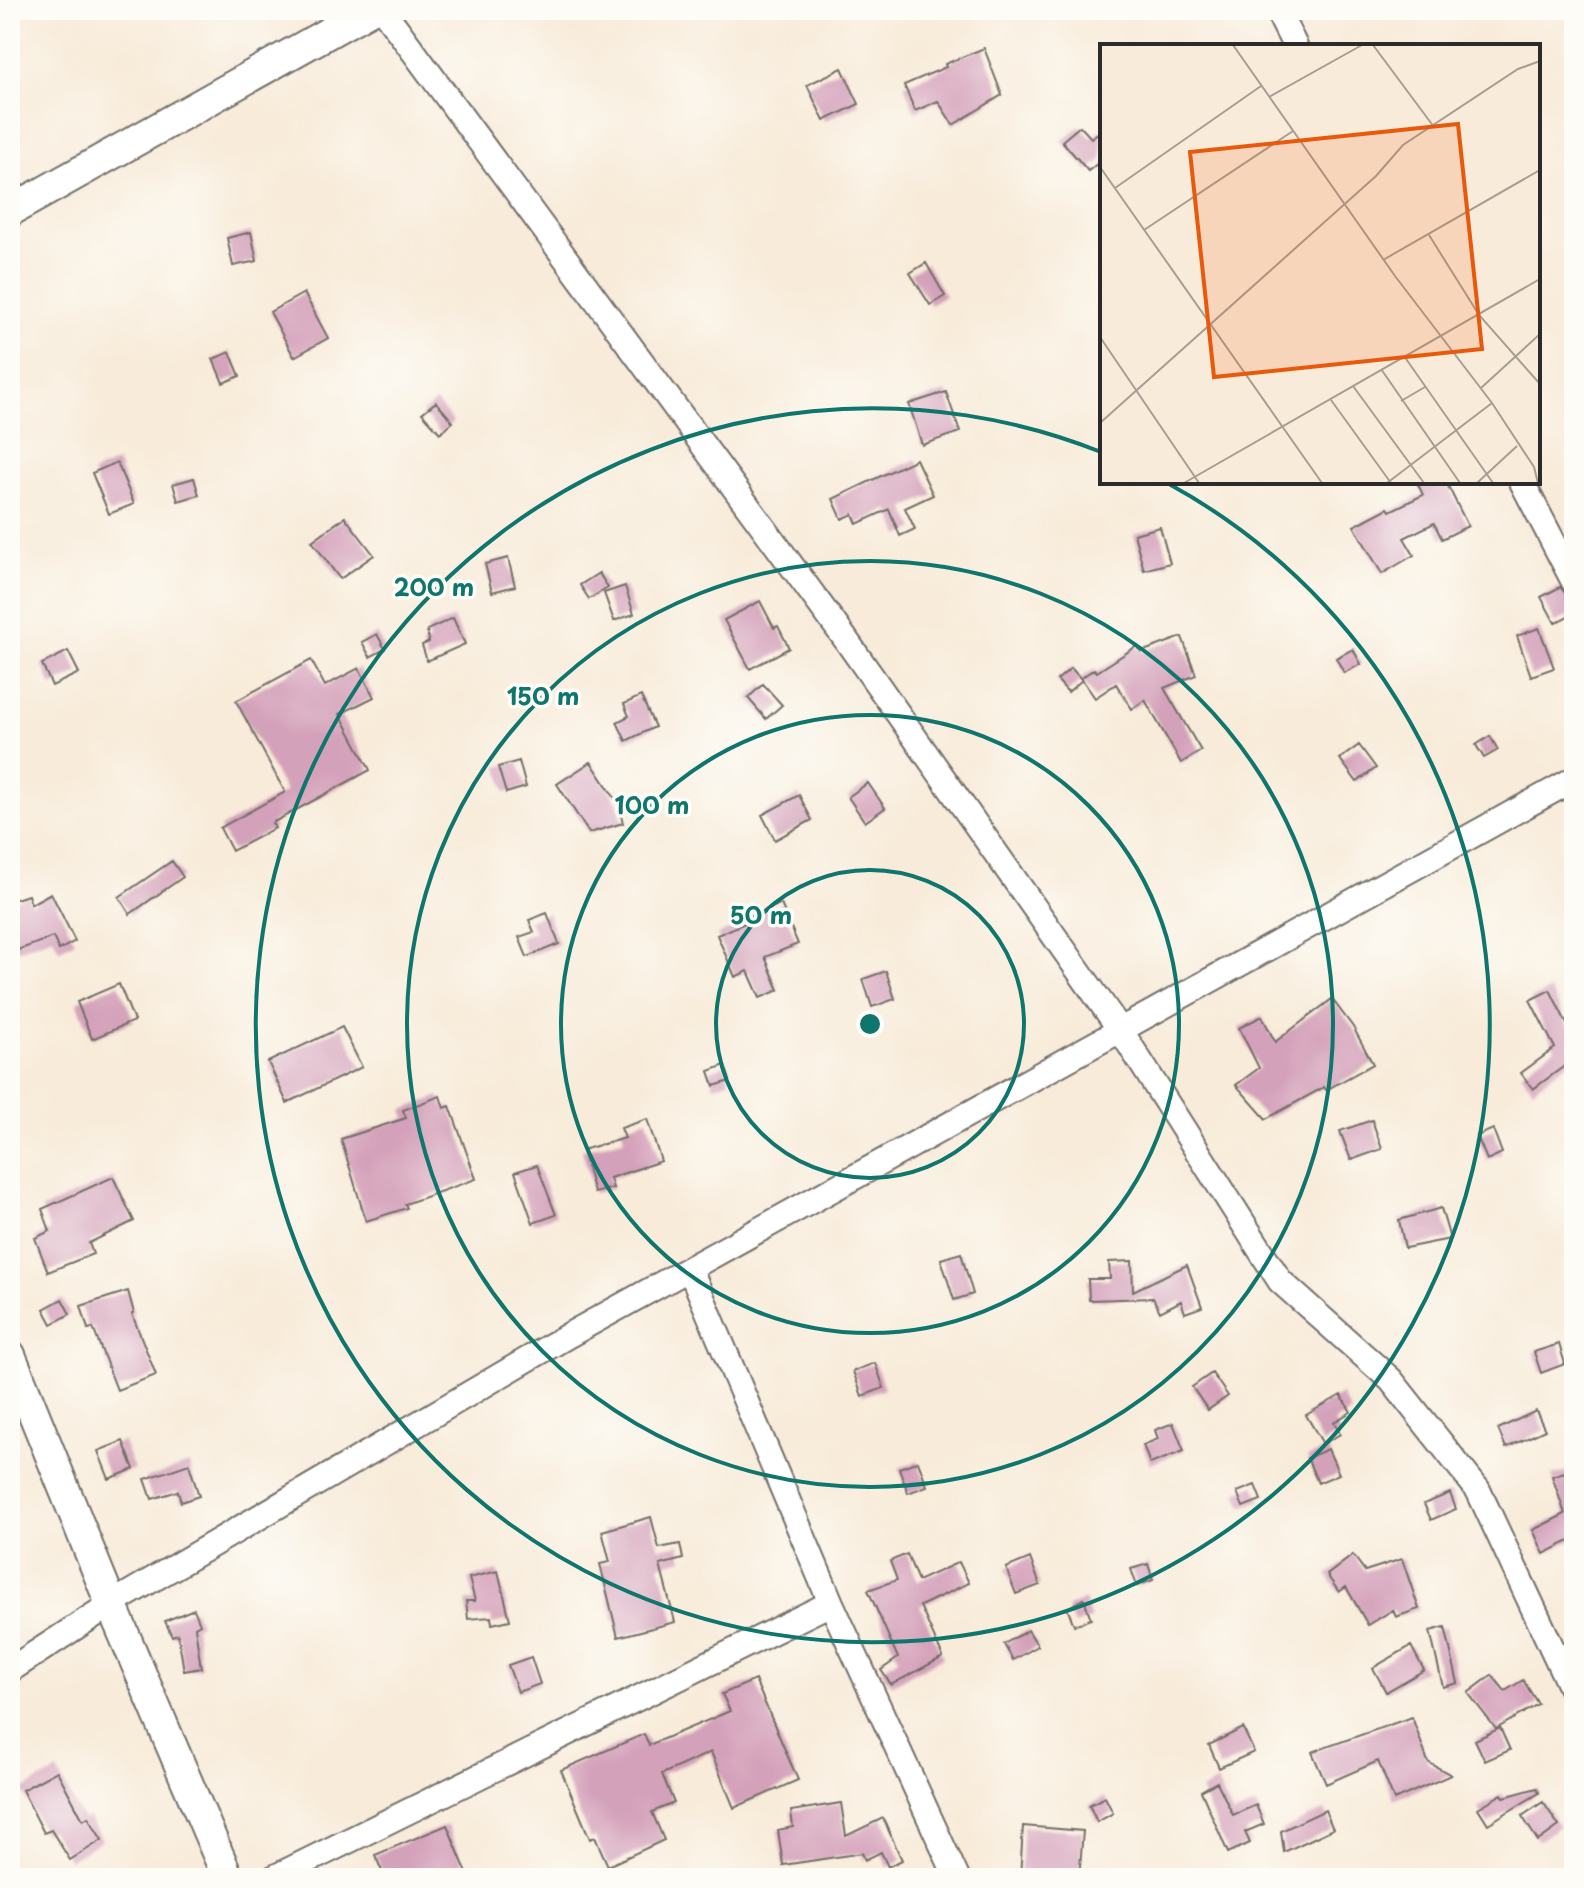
<svg xmlns="http://www.w3.org/2000/svg" width="1584" height="1888" font-family="'Playpen Sans',sans-serif">
<rect width="100%" height="100%" fill="#fdfcf7"/>
<filter id="ink" filterUnits="userSpaceOnUse"><feTurbulence type="fractalNoise" baseFrequency=".0125" numOctaves="2"/><feDisplacementMap in="SourceGraphic" scale="16" xChannelSelector="R" yChannelSelector="G"/><feConvolveMatrix kernelMatrix="1 2 1 2 8 2 1 2 1" color-interpolation-filters="sRGB"/></filter>
<filter id="wash" filterUnits="userSpaceOnUse"><feTurbulence type="fractalNoise" baseFrequency=".006" numOctaves="4" result="noise"/><feDisplacementMap in="SourceGraphic" scale="32" xChannelSelector="R" yChannelSelector="G"/><feGaussianBlur stdDeviation="1.8" result="paint"/><feColorMatrix in="noise" values="0 0 0 0 0 0 0 0 0 0 0 0 0 0 0 0 0 1.4 0 .05"/><feComposite in="paint" operator="in"/></filter>
<g filter="url(#wash)">
<rect width="100%" height="100%" fill="#f8ebd9"/>
<g id="blocks">
<path fill="#d4a1ba" d="M984 48 1002 95 953 125 938 101 915 111 904 85 946 67 945 64Z
M842 68 859 104 824 121 807 85Z
M1080 126 1091 138 1102 130V160L1088 171 1062 141Z
M251 232 257 261 233 266 227 238Z
M926 263 945 296 930 305 910 273Z
M304 293 328 338 294 357 270 312Z
M230 352 240 376 223 383 213 359Z
M946 392 960 432 922 445 909 404Z
M436 402 453 422 440 433 422 413Z
M916 459 933 495 905 508 915 529 900 536 889 509 857 524 853 514 842 519 833 499Z
M117 462 134 504 109 514 92 473Z
M194 478 199 495 178 501 173 484Z
M1417 482H1446L1468 526 1442 539 1434 523 1404 538 1414 555 1382 574 1354 526 1388 508 1390 511 1423 495Z
M345 517 374 555 340 579 312 541Z
M1160 527 1170 563 1144 570 1134 534Z
M508 558 515 586 492 592 485 564Z
M599 573 608 588 589 599 580 585Z
M625 586 634 614 614 621 604 593Z
M1560 587 1567 595 1574 613 1555 623 1541 597Z
M760 601 774 628 778 626 789 648 750 669 724 620Z
M453 618 465 644 427 661 422 645 429 642 427 630Z
M1539 628 1554 668 1531 676 1517 636Z
M377 634 385 649 370 657 362 642Z
M1182 637 1196 675 1164 688 1201 751 1181 763 1145 700 1132 709 1116 684 1095 698 1081 678 1094 669 1097 672 1137 646 1141 652Z
M1353 649 1361 664 1344 673 1336 658Z
M68 651 79 673 52 686 42 664Z
M311 660 325 686 359 668 374 697 340 714 370 770 272 823 275 828 232 851 220 828 285 792 236 701Z
M1071 668 1082 680 1068 692 1057 680Z
M763 684 782 705 766 719 748 698Z
M641 696 655 727 626 741 617 722 629 716 624 704Z
M1490 736 1498 750 1484 758 1476 745Z
M1359 745 1376 768 1357 782 1340 759Z
M519 761 526 787 506 793 498 767Z
M591 762 618 803 623 823 589 833 557 784Z
M868 783 885 808 865 822 848 797Z
M799 795 812 820 775 840 762 815Z
M172 861 183 877 130 914 119 897Z
M51 893 75 941 59 950 53 937 10 953V901L28 895 31 904Z
M781 904 798 944 765 957 779 990 760 998 748 971 735 977 717 935 752 920 750 916Z
M547 913 559 944 527 957 519 937 534 932 529 920Z
M886 971 895 999 872 1007 863 979Z
M119 984 134 1021 92 1039 77 1002Z
M1550 990 1574 1038V1059L1533 1089 1521 1073 1555 1048 1530 1000Z
M1332 999 1353 1027 1373 1064 1326 1090 1324 1087 1266 1119 1236 1085 1259 1068 1239 1028 1262 1016 1275 1042Z
M342 1027 362 1067 287 1103 268 1062Z
M725 1065 730 1081 714 1086 709 1071Z
M440 1096 444 1108 450 1106 476 1179 405 1204 407 1208 366 1221 341 1139 406 1118 403 1110Z
M647 1119 661 1161 610 1178 613 1188 594 1193 582 1150 625 1138 621 1128Z
M1372 1120 1382 1149 1351 1160 1340 1131Z
M1493 1129 1502 1153 1487 1160 1477 1136Z
M537 1165 556 1215 533 1223 515 1172Z
M113 1177 134 1221 89 1243 93 1254 48 1272 35 1238 50 1231 42 1209Z
M1441 1208 1450 1239 1405 1248 1399 1220Z
M961 1253 973 1294 954 1300 941 1259Z
M1132 1261 1133 1291 1187 1265 1202 1307 1185 1313 1181 1301 1160 1312 1153 1298 1089 1300 1088 1279H1110L1109 1262Z
M128 1291 134 1313 132 1314 156 1375 117 1390 93 1328 88 1329 81 1306Z
M62 1299 70 1314 52 1324 44 1309Z
M1559 1344 1565 1364 1541 1373 1534 1352Z
M875 1363 884 1388 862 1396 853 1371Z
M1212 1373 1228 1396 1208 1410 1192 1387Z
M1341 1395 1351 1412 1334 1422 1340 1434 1323 1444 1306 1415Z
M1536 1411 1545 1430 1506 1448 1498 1429Z
M1173 1423 1184 1451 1150 1464 1143 1445 1158 1439 1155 1430Z
M123 1441 134 1469 109 1479 98 1451Z
M1328 1449 1339 1474 1318 1483 1307 1458Z
M918 1461 927 1486 908 1493 899 1468Z
M189 1464 199 1496 181 1502 178 1491 152 1499 145 1479Z
M1574 1469V1539L1544 1554 1533 1530 1565 1514 1552 1476Z
M1255 1485 1261 1500 1243 1507 1237 1492Z
M1450 1493 1456 1509 1431 1520 1424 1504Z
M651 1517 659 1548 680 1544 683 1559 660 1565 675 1622 618 1637 600 1564 610 1562 602 1531Z
M907 1554 918 1581 959 1562 969 1583 920 1606 943 1657 891 1685 881 1670 898 1658 868 1590 897 1580 890 1561Z
M1353 1555 1365 1571 1402 1559 1419 1609 1396 1617 1393 1610 1368 1625 1346 1587 1339 1592 1327 1575Z
M1030 1558 1040 1585 1016 1594 1006 1568Z
M1148 1564 1153 1580 1137 1586 1131 1569Z
M498 1571 510 1620 492 1624 491 1617 468 1619 466 1601H475L469 1578Z
M1084 1599 1091 1619 1074 1625 1067 1608Z
M194 1609 200 1624 195 1627 201 1668 184 1671 178 1634 172 1636 165 1621Z
M1445 1627 1458 1683 1443 1687 1430 1631Z
M1028 1630 1038 1646 1013 1660 1004 1644Z
M1411 1646 1424 1670 1386 1692 1373 1668Z
M531 1657 540 1684 518 1692 508 1665Z
M1492 1675 1505 1691 1523 1680 1538 1704 1496 1729 1468 1693Z
M755 1680 798 1780 734 1808 711 1752 662 1774 674 1803 652 1812 664 1840 608 1866 595 1837 590 1839 561 1770 644 1734 649 1745 730 1711 722 1694Z
M1412 1717 1428 1762 1451 1775 1394 1800 1378 1761 1326 1784 1312 1752Z
M1243 1728 1254 1752 1219 1768 1209 1745Z
M1500 1728 1510 1750 1485 1761 1475 1740Z
M57 1771 83 1820 88 1817 102 1840 70 1860 51 1830 44 1833 22 1790Z
M1217 1782 1233 1815 1256 1805 1264 1824 1245 1832 1250 1843 1228 1853 1201 1791Z
M1537 1788 1539 1793 1488 1824 1478 1808 1502 1794 1504 1797Z
M1105 1797 1113 1813 1097 1822 1089 1805Z
M1543 1802 1559 1826 1538 1841 1522 1816Z
M841 1803 846 1836 883 1818 902 1860 888 1867 881 1852 865 1860 862 1853 783 1865 778 1830 793 1827 791 1811Z
M1325 1810 1333 1829 1284 1852 1281 1831Z
M447 1825 469 1878H385L375 1855Z
M1023 1826 1083 1831 1079 1878H1020Z"/>
</g>
</g>
<g filter="url(#ink)">
<use href="#blocks" fill-opacity="0" stroke="#736e68" stroke-width="2"/>
<g fill="none" stroke-linecap="round" stroke-linejoin="round">
<g stroke="#736e68" stroke-width="28">
<path id="minor" d="M383 10 844 637 1121 1031 1280 1281 1391 1380 1478 1490 1574 1695
M1277 10 1295 46
M1522 482 1574 582
M690 1269 831 1603 957 1878
M10 1670 111 1604 569 1335 1574 779
M273 1878 831 1603"/>
</g>
<g stroke="#736e68" stroke-width="34">
<path id="tertiary" d="M10 211 369 10
M10 1355 111 1604 228 1878"/>
</g>
<use href="#minor" stroke="#fff" stroke-width="24"/>
<use href="#tertiary" stroke="#fff" stroke-width="30"/>
</g>
</g>
<g fill="none" stroke="#0f766e" stroke-width="4">
<circle cx="870" cy="1024" r="154"/>
<circle cx="870" cy="1024" r="309"/>
<circle cx="870" cy="1024" r="463"/>
<path d="M1169 484A617 617 0 1 1 1101 452"/>
</g>
<g transform="translate(1100 44)">
<rect width="440" height="440" fill="#f8ebd9"/>
<path fill="none" stroke="#a69e93" stroke-width="2" d="M133 1 295 232 392 359 434 423 438 439M273 1 334 83M169 53 262 1M0 123 222 439M15 144 161 42M44 186 193 87M329 191 379 271 440 340M283 216 440 126M0 293 99 439M304 312 393 439M281 325 360 439M253 342 324 439M381 344 440 290M231 356 291 439M301 357 325 343M0 379 276 132 303 101 418 25 440 17M84 439 440 235M287 439 392 359M377 439 417 402"/>
<path fill="#e8590c" fill-opacity="0.15" stroke="#e8590c" stroke-width="4" d="M358 80 382 305 114 333 90 108Z"/>
<rect width="440" height="440" fill="none" stroke="#2b2b2b" stroke-width="4"/>
</g>
<circle cx="870" cy="1024" r="12" fill="#0f766e" stroke="#fdfcf7" stroke-width="4"/>
<g font-size="24" text-anchor="middle" font-weight="bold" fill="#0f766e" stroke="#fdfcf7" stroke-width="7" stroke-linejoin="round" paint-order="stroke">
<text x="434" y="596">200 m</text>
<text x="543" y="705">150 m</text>
<text x="652" y="814">100 m</text>
<text x="761" y="924">50 m</text>
</g>
<rect width="1584" height="1888" fill="none" stroke="#fdfcf7" stroke-width="40"/>
</svg>
